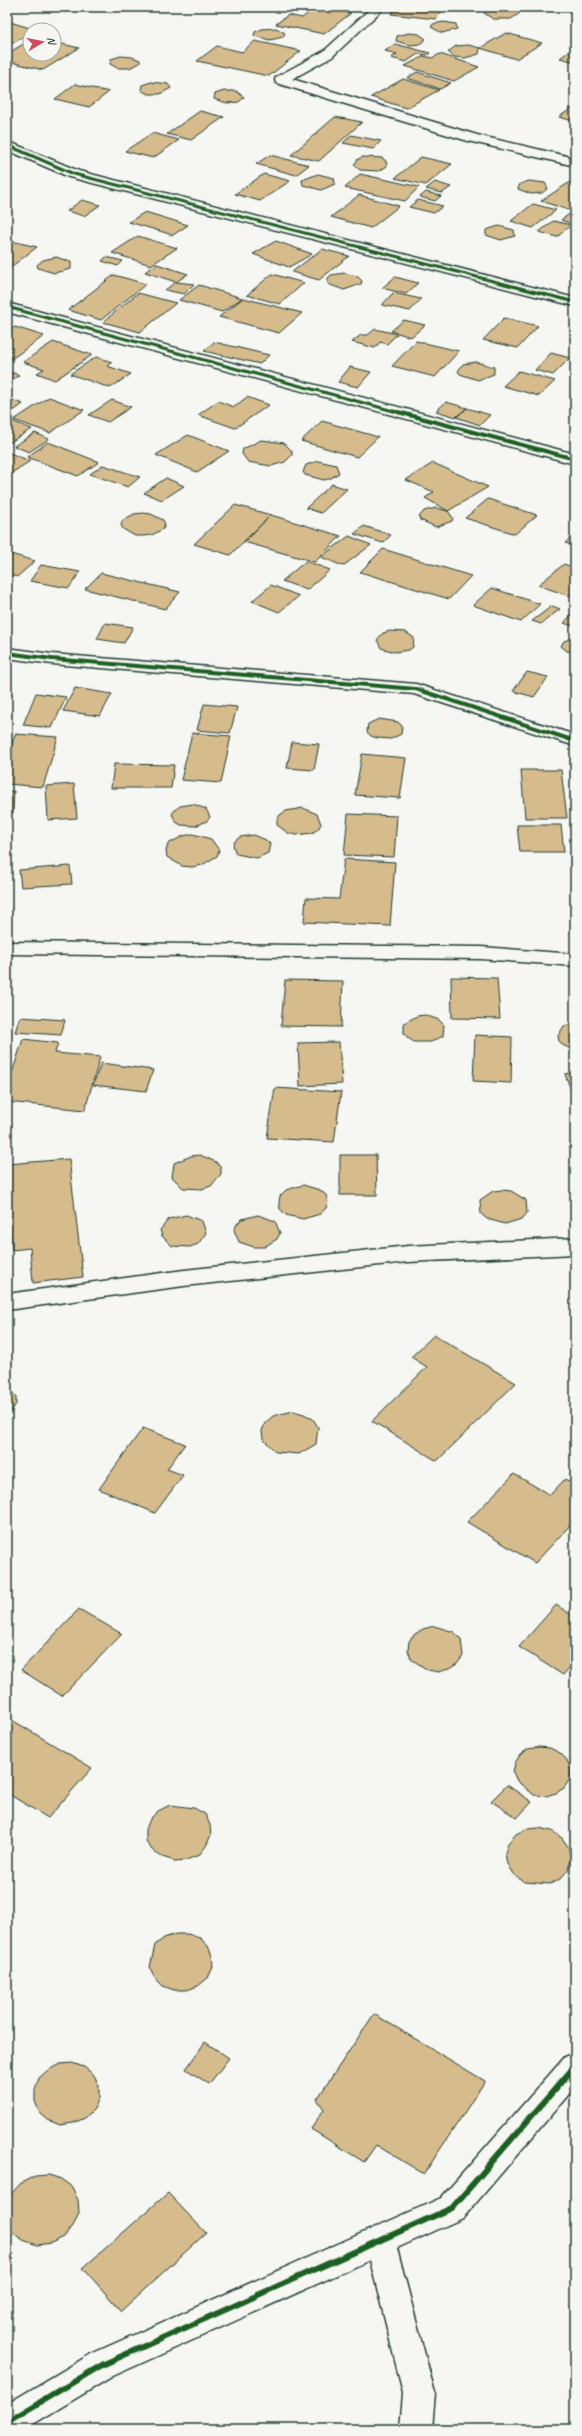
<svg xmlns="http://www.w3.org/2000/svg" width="582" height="2436" font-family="Caveat,sans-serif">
<rect width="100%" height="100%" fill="#f6f6f2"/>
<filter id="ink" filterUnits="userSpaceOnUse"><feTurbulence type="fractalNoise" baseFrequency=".025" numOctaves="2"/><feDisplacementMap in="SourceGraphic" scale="8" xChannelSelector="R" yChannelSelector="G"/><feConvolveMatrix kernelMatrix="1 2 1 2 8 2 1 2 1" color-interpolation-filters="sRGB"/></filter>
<g filter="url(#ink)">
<path fill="#d6bb8c" stroke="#1f3d34" d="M316 7 351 13 324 34 276 24 288 15 302 18Z
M397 7H427L443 9 436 19 391 14Z
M490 7H512L520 13 511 19H493L484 13Z
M7 21 36 30H30V34L7 46Z
M444 22 456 24 457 29 442 33 431 27 433 24Z
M276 28 285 33 283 37 270 40 254 36 255 32 262 29Z
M409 33 419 34 426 39 420 44 410 45 396 41 397 36Z
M506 33 542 43 516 59 480 48Z
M30 40V54H54V42L79 48 43 70 7 61V54Z
M255 41 301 51 269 76 197 61 217 46 242 52Z
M395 44 430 53 427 55 418 54 406 62 391 58 397 54 385 51Z
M468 45 480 48 479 54 465 58 454 57 448 52 456 46Z
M571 50 575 51V62L560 58Z
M440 54 479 67 454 81 405 66 424 56 432 58Z
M121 56 132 57 140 60V63L129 68H117L110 64 111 59Z
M417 72 451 83 440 89 407 78Z
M403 79 439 90 406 108 371 97Z
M151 82 168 84 171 88 160 94H148L141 90 142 85Z
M75 84 109 92 89 107 55 99Z
M224 91H236L244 97 239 102 227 103 214 99 215 94Z
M575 106V120L573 121 559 117Z
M200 111 224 117 191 140 167 134Z
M335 117 362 122 319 161 291 155Z
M152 133 179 140 153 158 125 151Z
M351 135 381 141 373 149 343 143Z
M270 155 309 165 296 175 256 164Z
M363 157 382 158 386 161 387 166 379 171 360 170 354 165 358 159Z
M421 157 452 164 426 185 395 178Z
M264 174 290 181 260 201 235 194Z
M318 174 334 178 335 184 321 190 303 185 302 180Z
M360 174 419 187 405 201 345 188Z
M529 181 545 183 548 188 542 193 531 194 518 189 520 184Z
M435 182 451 187 442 193 426 189Z
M570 182 575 183V205L568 210 541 201Z
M426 192 441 196 435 201 420 197Z
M359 195 399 206 371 228 331 217Z
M82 200 100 205 84 216 67 211Z
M418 200 443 206 434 213 409 207Z
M533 204 556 210 533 228 511 221Z
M575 210V225L561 220Z
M145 212 188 225 173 235 129 222Z
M553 221 571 225 557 237 539 232Z
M499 226 514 230 515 236 501 240 486 235V230Z
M138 236 177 248 151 265 112 253Z
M7 240 37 247 7 270Z
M276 241 312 254 289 267 253 254Z
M322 249 349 256 319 280 292 272Z
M56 257 71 262V269L54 273 38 268 37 265 43 260Z
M106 257 123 261 118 266 102 261Z
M157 264 188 274 176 282 145 272Z
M344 273 357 276 362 281 361 284 344 290 328 284V278L331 275Z
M272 274 304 283 280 304 247 295Z
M114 275 146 284 101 320 68 310Z
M395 277 418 283 406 294 382 288Z
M176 282 194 284 184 294 165 290Z
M199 285 242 298 222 312 179 300Z
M138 293 176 303 140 332 103 322Z
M393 293 421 299 410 311 382 305Z
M243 298 302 313 279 333 219 317Z
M504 318 538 326 518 348 483 340Z
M404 320 425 325 411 337 391 331Z
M15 327 44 336 7 362V332Z
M375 329 397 334 387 344 380 342 375 348 352 342 361 335H368Z
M416 341 459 351 435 377 392 366Z
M53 342 92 355 55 380 37 373 44 369 23 362Z
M214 342 269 355 260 364 204 351Z
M551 353 570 358 553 375 535 370Z
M96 357 112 362 107 366 131 374 110 388 70 374Z
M476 362 494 367V374L478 380 460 374 458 371 463 364Z
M350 367 371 372 358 387 338 382Z
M7 371 19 375 7 384Z
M519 371 555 381 539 396 503 386Z
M49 397 84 410 50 433 14 420Z
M247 397 269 405 235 428 198 415 218 401 234 407Z
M12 400 23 404 12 412 7 410V403Z
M112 400 131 407 108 422 89 415Z
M446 402 467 408 456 417 436 411Z
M467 408 490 415 480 425 456 417Z
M7 419 32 429 7 444Z
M322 421 378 437 357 457 301 441Z
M35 433 49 439 29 452 14 446Z
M188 435 229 451 197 472 156 455Z
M261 440 284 443 292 451V455L285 462 271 466 248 462 242 454 243 449Z
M48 442 99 462 78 476 27 457Z
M7 452 30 461 7 476Z
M318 461 336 465 339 473 331 478 324 480 305 475 303 472 306 465Z
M433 463 488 487 448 511 425 498 434 492 406 480Z
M103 465 140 477 128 487 90 474Z
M166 478 184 486 162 500 144 493Z
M332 484 347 489 321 513 306 508Z
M488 499 537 515 515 534 465 518Z
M235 505 271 515 230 555 194 544Z
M436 508 448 511 453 518 452 521 436 527 420 520 419 517 424 511Z
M143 513 151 514 163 520 165 524 163 529 152 535 143 536H135L123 529 121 525 123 520 134 514Z
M271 515 341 536 315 562 244 542Z
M364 526 391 535 383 543 354 534Z
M575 534V546L565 543Z
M349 536 371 545 343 566 321 557Z
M383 549 471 576 449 599 360 572Z
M7 553 35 561 17 577 7 574Z
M306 561 330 570 307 590 282 581Z
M564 564 575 568V591L569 596 538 585Z
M41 565 80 572 69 588 30 581Z
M101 573 180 592 165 609 85 589Z
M271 585 299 596 279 612 252 601Z
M492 588 540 604 521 622 473 605Z
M552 606 560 609 541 624 532 621Z
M573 613 575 614V627L564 623Z
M105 623 133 627 124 643 97 639Z
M390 631 405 632 410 635 414 638 413 647 409 650 395 652 381 648 377 640 383 633Z
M573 638H575V653L567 651 561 646 564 641Z
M527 672 548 677 534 697 513 691Z
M75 688 112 694 100 716 63 711Z
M36 693 66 697 52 728 23 725Z
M204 704 237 707 230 733 197 730Z
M379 719 398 722 402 726 401 734 391 739 377 738 371 736 367 732 368 724Z
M192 733 231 736 221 783 181 780Z
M15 734 58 737 43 787 7 784V762Z
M292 742 319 744 314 770 287 768Z
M362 754 406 758 400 798 355 795Z
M114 764 174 765 171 788H111Z
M521 770H561L567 818H525Z
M74 784 77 818 48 820 46 786Z
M7 791H14L13 813H7Z
M193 804 206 809 210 817 207 821 195 826 181 825 176 822 172 814 175 810 180 806Z
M303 808 317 814 321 824 318 829 312 833 296 835 288 833 277 825V820L280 815 286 811Z
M348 814 397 816 394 857 344 855Z
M517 825H561L564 852H520Z
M193 834 211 839 219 850 217 856 202 865 192 867 182 866 167 857 166 851 168 844 183 836Z
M254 835 266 840 270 844 268 853 257 858 236 854 233 845 235 841 240 837Z
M344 859 395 862 390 926 304 922 306 898 339 899Z
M70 866 72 884 21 887 19 870Z
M451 977 497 978 500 1019 452 1018Z
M285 980 343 981 341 1027 281 1026Z
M425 1015 439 1020 444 1025 443 1036 431 1042H414L408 1038 404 1033V1023L417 1016Z
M20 1017 65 1020 61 1035 15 1032Z
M575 1023V1050L564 1046 559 1041 558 1036 564 1026Z
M475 1035 512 1037 511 1083 473 1081Z
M23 1039 58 1043 55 1053 100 1057 85 1110 7 1102V1089Z
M339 1042 342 1084 300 1086 298 1043Z
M101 1063 153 1070 146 1091 93 1085Z
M575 1072V1101L565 1074Z
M275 1088 341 1092 334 1142 267 1138Z
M7 1117 12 1126 7 1135Z
M200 1155 216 1162 221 1168V1174L211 1186 202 1189 183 1188 172 1177 174 1163 191 1156Z
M340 1155H376L377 1195H340Z
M69 1159 83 1277 33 1283 30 1248 12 1250 7 1197V1164Z
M303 1185 320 1190 326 1195 328 1202 326 1208 320 1214 303 1219 286 1215 280 1209 279 1202 280 1196 286 1190Z
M502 1190 511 1191 526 1200 527 1213 522 1219 505 1224 487 1219 481 1214 480 1200 493 1191Z
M186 1215 202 1221 206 1233 198 1244 190 1247 172 1246 162 1236 160 1230 169 1219Z
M258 1215 275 1221 280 1233 277 1239 264 1247H254L239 1242 234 1230 237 1224 242 1219Z
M434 1335 516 1383 437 1461 372 1421 427 1367 411 1357Z
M7 1387 16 1396V1404L7 1418Z
M293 1411 304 1414 313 1419 318 1427 316 1444 299 1454 276 1452 263 1439 262 1431 265 1423 273 1416Z
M143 1428 185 1444 167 1469 183 1475 155 1513 99 1489Z
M514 1474 550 1495 565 1479 575 1485V1520L535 1563 467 1522Z
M556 1605 575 1617V1661L563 1675 519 1647Z
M79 1609 122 1634 62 1696 21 1670Z
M434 1626 454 1632 461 1639 463 1656 457 1664 449 1669 438 1672 428 1670 411 1659 408 1650 409 1641 415 1634 423 1629Z
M7 1717 92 1768 48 1818 7 1793Z
M539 1747 550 1748 560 1753 567 1760 571 1770 570 1779 564 1788 556 1793 546 1796 534 1795 517 1781 513 1772 515 1763 520 1755 528 1749Z
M507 1785 532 1802 517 1818 491 1801Z
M170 1805 194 1808 205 1814 210 1825 211 1835 206 1846 199 1855 186 1860 175 1861 162 1857 152 1850 146 1841V1829L150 1819 158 1811Z
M539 1828 552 1831 562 1838 569 1848 570 1859 568 1870 560 1879 550 1884 524 1882 513 1874 507 1864 505 1853 508 1843 516 1834 526 1829Z
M176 1934H188L200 1938 208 1946 212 1956 213 1967 208 1978 198 1986 187 1990H174L163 1986 154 1977 150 1967 155 1945 164 1938Z
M374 2014 485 2081 424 2174 376 2145 364 2162 311 2129 324 2109 317 2099Z
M205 2042 229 2058 209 2084 186 2069Z
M72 2063 84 2067 94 2075 99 2086V2098L94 2109 85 2118 73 2123 60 2125 48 2120 39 2112 35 2101V2089L39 2078 48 2070 60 2064Z
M49 2175 61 2179 72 2187 78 2200 79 2213 73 2226 64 2237 51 2243 37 2245 23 2240 12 2232 8 2219 7 2204 12 2193 21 2183 35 2176Z
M168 2193 206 2233 121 2311 83 2268Z"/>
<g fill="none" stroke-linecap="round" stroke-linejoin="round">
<g stroke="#1f3d34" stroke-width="3">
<path id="street" d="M372 7H385L332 57 292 79 477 135 575 158V166L468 141 276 83 275 80 276 77 324 51Z
M7 141 79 171 575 298V306L69 177 7 150Z
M7 303 575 454V464L7 312Z
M7 648 52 654 416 684 575 735V746L414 694 52 664 7 658Z
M7 942 481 947 575 954V966L481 959 7 954Z
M575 1238V1254L408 1262 184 1286 7 1310V1294L184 1270 408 1246Z
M575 2053V2087L463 2218 397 2248 435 2393 432 2429H400L403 2393 370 2260 113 2376 25 2429H7V2404L91 2354 441 2198 565 2057Z"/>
</g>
<use href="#street" fill="#f6f6f2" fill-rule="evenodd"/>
<g stroke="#f6f6f2" stroke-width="4.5">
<path id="cycleway-far2" d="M7 145 74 174 575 302
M7 307 401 413"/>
</g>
<g stroke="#f6f6f2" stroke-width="6">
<path id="cycleway-far1" d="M398 412 575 459
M7 653 52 659 416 689 575 741"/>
</g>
<g stroke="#f6f6f2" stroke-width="9">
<path id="cycleway" d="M7 2422 102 2365 452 2208 575 2066"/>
</g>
<use href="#cycleway-far2" stroke="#1b5e20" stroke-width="3"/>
<use href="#cycleway-far1" stroke="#1b5e20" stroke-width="4"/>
<use href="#cycleway" stroke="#1b5e20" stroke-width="6"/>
</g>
</g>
<rect width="582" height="2436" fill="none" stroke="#f6f6f2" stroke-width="24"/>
<rect x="12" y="12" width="558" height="2412" fill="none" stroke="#1f3d34" stroke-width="1.5" filter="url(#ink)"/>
<g transform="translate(42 42) rotate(80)"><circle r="19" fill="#f6f6f2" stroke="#a0aca6"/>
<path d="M0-3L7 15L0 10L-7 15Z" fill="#d1495b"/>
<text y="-6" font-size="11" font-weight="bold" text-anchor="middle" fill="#1f3d34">N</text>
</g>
</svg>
